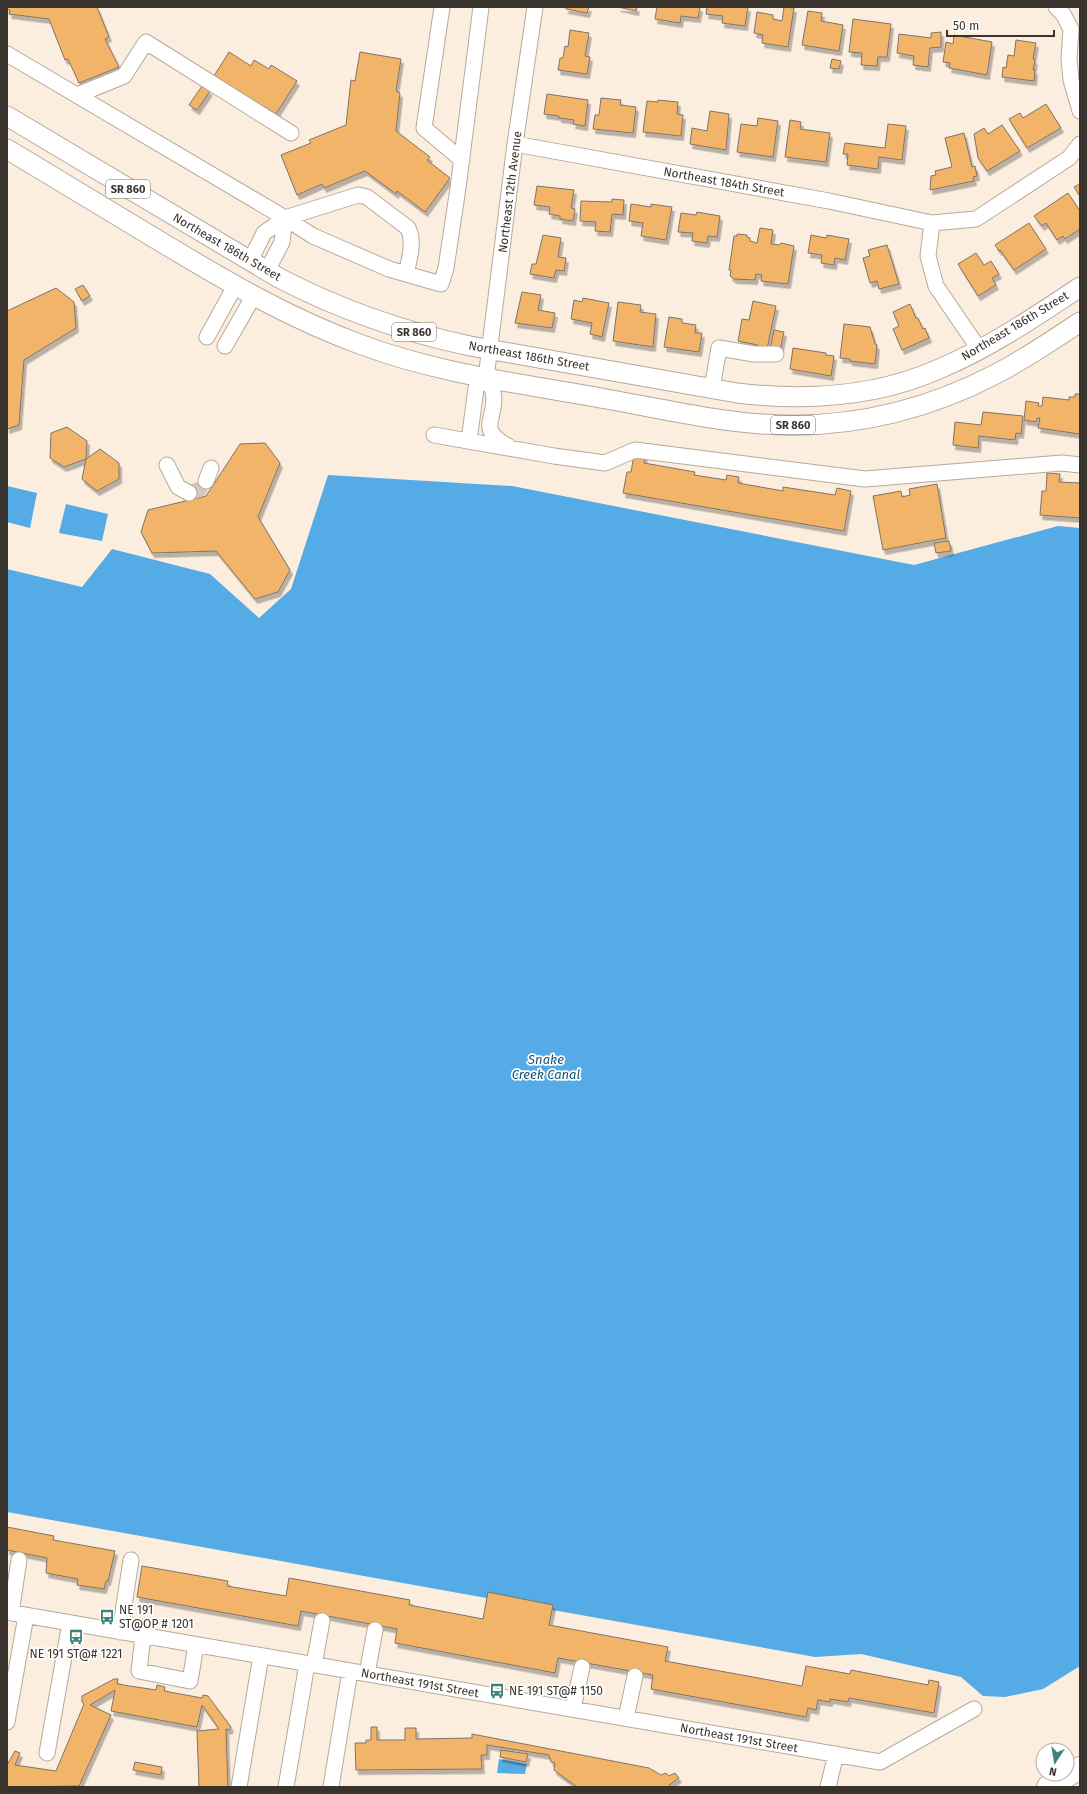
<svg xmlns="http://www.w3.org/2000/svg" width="1087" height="1794" font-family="'Fira Sans',sans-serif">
<defs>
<filter id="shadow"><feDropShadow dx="2.5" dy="4.5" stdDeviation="0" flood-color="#0004"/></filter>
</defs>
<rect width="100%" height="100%" fill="#fceedf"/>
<path fill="#55abe5" d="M328 475 512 486 914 565 1058 526 1080 528V1666L1043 1689 1005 1697 983 1696 961 1677 861 1654 815 1657 7 1512V569L82 587 112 549 210 574 259 618 291 589Z
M7 486 37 493 30 528 7 522Z
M66 504 108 514 102 541 59 533Z
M499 1759 527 1764 525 1774 497 1773Z"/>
<path fill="#f2b468" stroke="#7f7366" filter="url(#shadow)" d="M7 7H97L109 37 105 39 119 67 79 83 68 59 65 60 49 19 9 14 10 10H7Z
M566 7H589L587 13 566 9Z
M618 7H637L636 11Z
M657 7H700L698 18 681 16 680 23 655 19Z
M707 7H748L745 26 722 23 723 16 706 14Z
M784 7 794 8 788 47 762 43 763 35 754 33 757 12 773 15V19L782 21Z
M808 11 822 13 821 21 843 25 839 51 802 45Z
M853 19 891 24 887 57H878L877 66 861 65 862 53 849 52Z
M570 30 589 33 585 56 590 57 587 74 558 70 560 58H563L565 46 568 47Z
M941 32V47L930 48 928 67 913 65 914 56 897 53 899 34 931 38V33Z
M954 35 992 42 987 75 949 68 950 63 943 62 946 42 953 44Z
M1016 40 1036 43 1033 59 1035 60 1033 70H1035L1034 81 1002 77 1003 67 1006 68 1008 55 1014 56Z
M229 52 251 66 254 60 269 69 271 65 297 81 276 114 214 76Z
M360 52 401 59 396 91 400 93 396 131 430 157 427 160 450 178 425 212 397 191 396 194 365 171 324 188 322 184 297 195 281 155 311 143 309 140 346 125 351 80 355 81Z
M832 59 841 61 839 69 830 68Z
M202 86 210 91 197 110 189 105Z
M547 94 588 100 585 126 573 124 574 120 559 118V116L544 114Z
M601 98 621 100 620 105 636 107 633 133 593 129 595 115H599Z
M658 100 678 102 677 114 683 115 681 136 643 132 647 101 658 102Z
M1046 104 1061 128 1027 148 1009 119 1020 113 1023 118Z
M710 111 729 114 726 150 690 144 692 128 707 131Z
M758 118 778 121 773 157 737 152 741 124 757 126Z
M790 120 801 122 800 129 830 133 826 162 785 157Z
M888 124 906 126 902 160 879 157 878 169 847 165 848 154H843L845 143 885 148Z
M1002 125 1020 151 987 171 978 158 974 134 984 128 988 134Z
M964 133 972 167 975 166 977 176 973 177 974 181 930 190 931 176 936 175 935 171 952 167 945 138Z
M1080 184V196L1074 187Z
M537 186 574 190 571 208 575 209 573 221 560 219V216L549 214 550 207 534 205Z
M1068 193 1080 211V229L1065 239 1063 236 1057 240 1046 223 1042 226 1034 216Z
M612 199 624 200 623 215 612 214 610 232 595 231 596 222 580 221 581 201 612 202Z
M631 204 651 207V204L672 207 666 240 641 236 643 223 629 221Z
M697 212 720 216 717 237 708 236 707 243 692 241 693 233 678 232 681 213 696 215Z
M1029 223 1046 249 1014 270 1000 250 999 251 995 245Z
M760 228 773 230 771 244 779 245 781 243 794 246 788 284 761 281 762 275 756 274 755 280 734 279 730 276 731 270H729L734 236H737V234L747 235V237L750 238V241L757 243Z
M543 235 561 238 558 257 566 258 564 271 556 270 554 278 530 274 532 264H536Z
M811 235 826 238 827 235 849 239 845 260 835 258 834 265 821 263 822 255 808 253Z
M887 245 899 284 879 289 877 281 870 283 863 258 870 256 868 250Z
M976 253 984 265 991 261 999 274 992 278 996 285 978 296 958 264Z
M83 285 90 296 82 301 75 289Z
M56 288 74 302 76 328 24 360 19 425 7 429V311Z
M522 292 541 295 538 310 555 313 552 328 515 323Z
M583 298 609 303 602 337 590 334 592 323 571 319 574 300 582 302Z
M753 301 776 306 767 349 757 347 758 345 738 341 742 319 749 320Z
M618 302 641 305 640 312 656 314 653 347 613 341Z
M910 304 916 318H918L923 329 925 328 929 338 902 350 893 329 899 326 893 312Z
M669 317 682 319V323L696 325 695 333H702L699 352 664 347Z
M844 324 870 327 875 344 877 345 875 364 850 361V359L840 358Z
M774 330 784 332 780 351 770 349Z
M793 348 826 353V355L834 356 831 376 790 369Z
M1075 394H1080V434L1038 428 1040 418H1037L1036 422 1024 420 1026 401 1039 403 1038 406H1042L1043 397 1069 400V397H1075Z
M983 412 1023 416 1021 434 1016 433 1015 440 979 436 978 448 953 445 955 422 981 425Z
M67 427 87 441 86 459 64 467 50 458 51 433Z
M265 443 280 463 258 517 290 570 278 592 255 599 216 551 152 553 141 532 148 510 206 496 240 444Z
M100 449 119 463V479L97 491 82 479 86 459Z
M634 455 645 456 644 463 695 472 694 475 726 480 727 475 739 477 738 483 783 491V487L835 495 837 488 851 491 844 531 623 493 627 472H631Z
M1047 473 1060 474 1059 482 1080 483V518L1040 515 1042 491H1046Z
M937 484 946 538 883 550 873 496 901 491 902 497 910 495 909 489Z
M949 541 951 551 936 553 934 543Z
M7 1527 54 1536 53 1540 115 1551 108 1581H106L104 1589 77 1585 78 1579 46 1573 47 1558 7 1550Z
M142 1566 228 1581 227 1586 286 1596 289 1578 410 1600 409 1605 483 1619 488 1592 553 1605 549 1625 668 1647 665 1661 802 1686 806 1666 850 1674 851 1670 928 1685 929 1680 939 1682 934 1713 849 1698 848 1702 830 1699V1702L818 1700 816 1710 808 1708 806 1717 651 1689 653 1675 558 1658 555 1673 395 1643 397 1629 301 1611 298 1626 137 1597Z
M114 1679H118L117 1684 156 1690 157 1685 165 1687 164 1691 202 1698 203 1695 208 1696 231 1727 229 1730 226 1729 228 1787H199L197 1731 219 1729 202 1705 197 1727 111 1711 115 1690 90 1705 111 1715 79 1786 7 1787V1765L15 1751 20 1753 15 1765 56 1771 84 1704 82 1702V1696Z
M371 1727H377V1740H405V1728H416V1739L472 1738V1734L649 1768 661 1775 666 1773 669 1776 675 1773 679 1778 669 1785 670 1787H577L554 1770 555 1763 551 1762 549 1755 487 1745V1755H481L482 1769 356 1770 355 1743H366V1740H371Z
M501 1750 528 1754 526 1762 500 1757Z
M135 1762 162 1767 161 1775 133 1770Z"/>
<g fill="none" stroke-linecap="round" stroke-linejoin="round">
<path stroke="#d5c9bb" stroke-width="15" stroke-dasharray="15 8" stroke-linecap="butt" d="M189 493 200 489 206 481"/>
<g stroke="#b6a99b" stroke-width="17">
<path id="minor" d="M442 7 424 128 462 160
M1056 7 1063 14 1071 29 1069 58 1071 80 1080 111
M7 54 285 218 313 236 389 269 441 284 446 268 458 188 481 7
M77 95 124 76 146 42 291 133
M515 144 829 201 932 223
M250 261 264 233 285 218 358 195 367 197 408 228C415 242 409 260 406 274
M267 271 282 242 285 218
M207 337 235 286
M225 346 253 297
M979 349 936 286 928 256 932 223 976 219 1069 158 1080 144
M486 378 515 144 535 7
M712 388 719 348 754 354H776
M434 435 554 456 605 463 635 450 865 479 1062 463 1080 465
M469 441 476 388 486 378C488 382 492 387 493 392 499 418 474 428 508 446
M167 465 178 487 189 493
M206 481 211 468
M7 1612 880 1762 974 1709
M11 1613 19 1560
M120 1632 131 1560
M143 1636 139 1671 190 1681 196 1645
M314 1665 322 1621
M367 1674 375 1630
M573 1709 582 1667
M626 1718 635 1676
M7 1722 26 1616
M47 1753 70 1623
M239 1787 261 1656
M286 1787 307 1664
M331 1787 350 1671
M828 1787 836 1754"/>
</g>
<g stroke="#b6a99b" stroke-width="21">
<path id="major" d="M7 116 279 278C339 309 404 332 470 346L737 393C805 401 876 397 939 369 989 348 1035 317 1080 287
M7 149C60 181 113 213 166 245 231 284 291 319 362 345 440 374 524 384 606 399 657 408 709 420 761 424 844 430 923 412 996 374 1025 359 1053 340 1080 322"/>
</g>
<g stroke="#b6a99b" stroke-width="24">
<path id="highway" d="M1048 1787 1080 1768"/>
</g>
<use href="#minor" stroke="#fff" stroke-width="15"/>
<use href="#major" stroke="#fff" stroke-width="19"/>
<use href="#highway" stroke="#fff" stroke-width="22"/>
</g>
<defs>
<g id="bus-bare" transform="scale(1.2)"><path d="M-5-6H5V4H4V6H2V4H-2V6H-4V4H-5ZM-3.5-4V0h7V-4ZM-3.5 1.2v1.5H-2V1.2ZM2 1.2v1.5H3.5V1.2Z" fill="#3d847e" stroke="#fff" stroke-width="2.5" paint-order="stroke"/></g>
</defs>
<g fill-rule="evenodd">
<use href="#bus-bare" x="107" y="1617"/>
<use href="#bus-bare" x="76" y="1637"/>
<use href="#bus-bare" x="497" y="1691"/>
</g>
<g text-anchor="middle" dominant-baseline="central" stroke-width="3.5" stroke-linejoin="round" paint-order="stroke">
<g fill="#fff" stroke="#74706c" stroke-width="1">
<rect x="106" y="180" width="44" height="18" rx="3"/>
<rect x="392" y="323" width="44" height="18" rx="3"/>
<rect x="771" y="416" width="44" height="18" rx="3"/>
</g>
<g font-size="11" font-weight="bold" fill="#38332d">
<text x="128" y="189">SR 860</text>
<text x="414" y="332">SR 860</text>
<text x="793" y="425">SR 860</text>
</g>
<g font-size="12" fill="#38332d" stroke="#fff">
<text transform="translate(724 182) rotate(10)">Northeast 184th Street</text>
<text transform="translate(510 192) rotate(-83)">Northeast 12th Avenue</text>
<text transform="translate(227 247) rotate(30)">Northeast 186th Street</text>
<text transform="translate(1015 326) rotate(-31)">Northeast 186th Street</text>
<text transform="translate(529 356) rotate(10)">Northeast 186th Street</text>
<text transform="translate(420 1683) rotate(10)">Northeast 191st Street</text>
<text transform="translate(739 1738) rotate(10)">Northeast 191st Street</text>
</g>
<g font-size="12" fill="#38332d" stroke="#fff" text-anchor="start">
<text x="119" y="1610">NE 191<tspan x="119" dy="14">ST@OP # 1201</tspan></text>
<text x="76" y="1654" text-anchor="middle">NE 191 ST@# 1221</text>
<text x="509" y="1691">NE 191 ST@# 1150</text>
</g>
<g font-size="13" font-style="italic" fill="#105379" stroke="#fff">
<text x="546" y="1059">Snake<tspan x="546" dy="15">Creek Canal</tspan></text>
</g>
</g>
<rect width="1087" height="1794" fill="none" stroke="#38332d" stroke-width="16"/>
<g transform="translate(1055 1762) rotate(192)"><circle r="19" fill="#ffffff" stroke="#afadab"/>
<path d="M0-3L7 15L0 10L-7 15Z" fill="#3d847e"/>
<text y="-6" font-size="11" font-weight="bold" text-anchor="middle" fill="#38332d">N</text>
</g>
<path d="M947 30v6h107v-6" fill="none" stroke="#38332d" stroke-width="2"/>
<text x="953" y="30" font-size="12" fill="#38332d" stroke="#ffffff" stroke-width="3" paint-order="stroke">50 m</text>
</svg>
